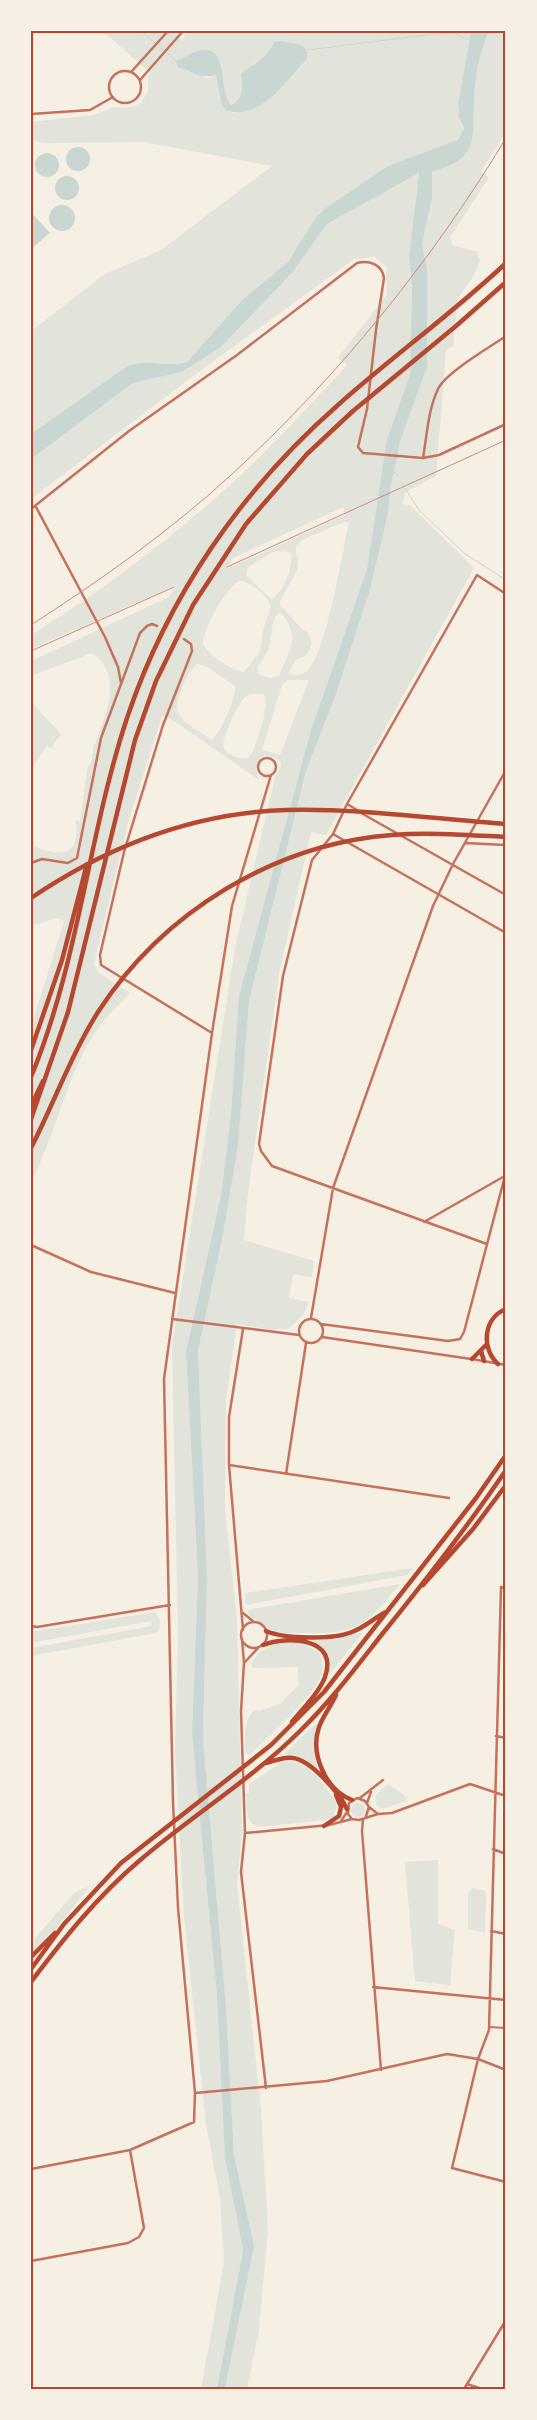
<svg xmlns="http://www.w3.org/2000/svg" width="537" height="2420" font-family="'Open Sans',sans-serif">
<rect width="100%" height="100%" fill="#f6efe4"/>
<path fill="#e2e4dc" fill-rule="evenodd" d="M103 31H172L182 40 190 31H471L458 104C459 108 458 113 459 117 463 129 467 132 456 142L388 166 327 207 316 217 288 262 243 299 187 362C167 368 146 358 127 366L31 434V331L105 274 161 250 272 166 143 142 46 143 31 140V122L94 115 114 107 124 108 139 105 148 92V76L150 73ZM272 48 307 59 251 109 234 113 227 111 216 75 206 78 184 68 222 63C221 76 222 95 230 105 245 97 247 79 252 64L265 58Z
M489 31H506V131L481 172 489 177 450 237 453 245 477 252 480 261 473 277 458 298 453 346 446 350 436 476 406 492 402 504 410 505 474 568 326 835 311 832 280 969 248 1193 244 1240 314 1261 312 1277 293 1274 289 1298 309 1302 304 1314 291 1327 286 1329 273 1330 237 1324 226 1399 225 1510 237 1619 242 1831 237 1884 261 2110 268 2229 259 2330 247 2389H225L254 2246 234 2155 226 2008 203 1738 207 1577 198 1351 222 1240 238 1146 249 1001 306 771 335 697 369 593 390 499 391 485 398 447 409 414 426 302 427 270 422 243 432 198V170C479 162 473 137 474 99 475 77 480 51 489 31Z
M419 173 409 258 412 288 410 374 387 439 367 569 311 730 239 996 231 1113 221 1196 186 1351 198 1576 192 1735 217 1996 225 2158 243 2250 217 2389H201L224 2263 220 2199 206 2124 184 1917 175 1751 178 1633 172 1346 235 948 275 777 281 766 280 761 273 756H262L256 769 259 780 171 719 162 716 128 823 94 963 98 972 130 993C120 1004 108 1015 99 1027 66 1072 58 1132 31 1181V1027L64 921 57 918 31 926V845C61 858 82 857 75 819L80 822 87 770 92 760 94 744 95 745C105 713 125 677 92 653L31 676V661L169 597 176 585 31 649V635C105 589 174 536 238 478 273 445 306 409 339 374L347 365 338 358 387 294 386 267 375 257 354 259 185 382 31 499V459L133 383 182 372 221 347 292 273 327 224ZM343 507 345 515 227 569 233 558ZM344 522H349C342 553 327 651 307 671 301 676 294 675 288 673L296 660 307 655 312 643 308 633 301 628 280 605C280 596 294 580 297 569 300 562 295 554 296 546L304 539ZM286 551 291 553C293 571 284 588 272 600L246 575 248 567 273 552ZM239 581C250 581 268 596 271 606L263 630 260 651 244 672C233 671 206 654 203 643 204 627 225 589 239 581ZM278 613H281C302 638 289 650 279 676L270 678 260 675 257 669 269 649 274 618ZM197 664 206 666 235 686C236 697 221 732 212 740L186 723 177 711C176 700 188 669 197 664ZM287 680H309L280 755 262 750 282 685ZM264 694C270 703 257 742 252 753L248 758C240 760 223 754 223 744 224 736 239 701 245 697 250 693 259 694 264 694Z
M31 702 61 734 51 748 47 746 31 769Z
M413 1568 407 1575 246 1605 245 1593Z
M400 1584C368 1623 359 1634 307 1633 297 1632 286 1634 276 1632 271 1631 259 1620 250 1617L247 1610Z
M155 1612 160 1619 159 1630 156 1633 31 1656V1648L152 1626 151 1621 31 1643V1632Z
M360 1632 362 1634 329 1675C330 1657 326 1648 311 1639 329 1639 343 1640 360 1632Z
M281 1642 299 1643 317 1651C323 1658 325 1667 321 1676 312 1698 267 1738 249 1756L245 1751C245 1735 243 1723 254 1710L260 1711 281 1703 298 1685V1667L253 1668 251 1665C255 1652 269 1646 281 1642Z
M317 1722C314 1738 313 1752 318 1769 306 1759 298 1754 283 1756Z
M284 1761C310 1760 323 1785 337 1803L334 1819 259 1827C244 1822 247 1807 246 1794L249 1793V1784Z
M388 1784 405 1796 406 1801 382 1809 377 1806 375 1796Z
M351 1810a7 7 0 1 1 14 0a7 7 0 1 1-14 0Z
M438 1860V1924L455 1930 450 1985 415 1981 405 1862Z
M90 1886 31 1960V1943L74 1893Z
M472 1888 486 1891 485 1933 468 1929V1894Z"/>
<path fill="#c9d6d2" d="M471 31H489C480 51 475 77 474 99 473 137 479 161 432 171V198L422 243 427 270V367L401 438 391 485 388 513 369 593 335 697 306 771 249 1001 238 1146 222 1240 198 1351 207 1577 203 1738 226 2008 234 2155 254 2246 225 2389H217L243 2250 225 2158 217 1996 192 1735 198 1576 186 1351 221 1196 231 1113 239 996 311 730 367 569 387 439 410 374 412 288 409 258 419 173 327 224 292 273 221 347 182 372 133 383 31 459V434L127 366C146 358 167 368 187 362L243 299 288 262 316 217 327 207 388 166 458 140 464 129 459 117 458 104Z
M281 41 301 45 307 50V59C285 81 263 119 227 111L222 105 216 75C194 80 195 69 178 68L176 61C184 58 194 51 201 50 231 47 217 90 231 105 244 97 243 88 241 74 254 63 268 58 274 42Z
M66 159a12 12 0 1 1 24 0a12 12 0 1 1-24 0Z
M35 165a12 12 0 1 1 24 0a12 12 0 1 1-24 0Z
M55 188a12 12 0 1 1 24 0a12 12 0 1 1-24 0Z
M49 218a13 13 0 1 1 26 0a13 13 0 1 1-26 0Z
M31 212 50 233 31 249Z"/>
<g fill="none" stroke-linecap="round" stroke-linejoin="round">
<path stroke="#c9d6d2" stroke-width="1" d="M141 31 176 61
M307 50 434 34 453 33 471 41
M394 471 398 476
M401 482 419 510 464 553 506 580"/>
<path stroke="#c5725c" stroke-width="2" d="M489 2027 506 2028"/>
<path stroke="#c5725c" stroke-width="2.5" d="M109 87a16 16 0 1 1 32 0a16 16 0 1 1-32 0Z
M132 71 168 31
M140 80 183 31
M31 114 90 110 113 97
M423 458 439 455 506 424
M36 507 105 637 118 667 121 683
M31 509 129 431 237 355 357 263C369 260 382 264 384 278L376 330 367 409 358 447 363 453 423 458C427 435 428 410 438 389 445 373 490 347 506 336
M184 639 191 644 192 651 163 725 124 852 100 955 101 965 212 1033
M258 767a9 9 0 1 1 18 0a9 9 0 1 1-18 0Z
M347 804 357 810
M361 813 506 895
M333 834 506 933
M465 843 506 845
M31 863 42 859 68 863 77 858 101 738 140 633 147 626 152 624 157 626
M424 1222 503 1177
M487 1244 272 1166 261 1151 259 1144 283 976 312 860 333 834 347 804 477 575 506 594
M31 1245 91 1272 175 1293
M311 1318 333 1188 433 906 453 864 506 770
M299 1331a12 12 0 1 1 24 0a12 12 0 1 1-24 0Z
M172 1319 299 1335
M321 1324 448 1341 460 1339 464 1332 506 1172
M322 1337 471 1359
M229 1465 449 1498
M286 1474 306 1343
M506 1589 501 1587 489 2030 478 2059 452 2168 506 2182
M243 1613 254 1622
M241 1635a13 13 0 1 1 26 0a13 13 0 1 1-26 0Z
M31 1626 37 1627 170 1605
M243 1630 229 1465V1417L243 1329
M242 1639 244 1663 241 1711 245 1833 241 1872 266 2088
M245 1662 258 1648
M496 1736 506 1738
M360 1798 383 1780
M367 1803 371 1792
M369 1807 378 1814
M366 1816 369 1807 365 1801 357 1798 349 1803 348 1814 352 1819 359 1820 378 1814 392 1813 470 1784 506 1796
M363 1819 362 1831 381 2070
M341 1821 347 1812
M245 1833 329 1825 352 1819
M493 1849 506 1854
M491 1931 506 1934
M373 1987 506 2000
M195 2093 327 2081 447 2054 478 2059 506 2070
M31 2169 130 2150 194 2122 195 2093 178 1908 173 1802 164 1379 212 1033 232 906 271 775
M31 2261 128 2243 139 2237 144 2228 130 2150
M467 2384 482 2389"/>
<path stroke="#c5725c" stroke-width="2.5" d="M472 1359 506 1365
M464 2389 506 2320"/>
<path stroke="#b5482f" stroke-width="4.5" d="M31 898C108 846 193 813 286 810 359 808 433 819 506 824
M31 1050 62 960 87 864
M31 1077C79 961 88 836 127 718 168 596 241 490 338 405 393 356 453 313 506 263
M31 1106 43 1081
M31 1119 68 1012 135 740 156 681 193 605 246 524 307 454 353 411 456 326 506 282
M31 1148C54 1103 71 1055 98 1012 163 912 274 844 392 835 430 832 468 835 506 837
M481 1351 484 1361
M472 1359 486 1345
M498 1364C481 1349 483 1318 506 1309
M423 1585 473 1529 506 1485
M266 1631C284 1639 333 1640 352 1632 365 1627 374 1618 386 1612
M263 1645C287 1636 339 1637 325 1677 319 1693 303 1708 292 1722
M336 1695C331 1706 323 1716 319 1727 310 1753 325 1790 352 1800
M266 1763C275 1761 284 1756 293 1758 311 1760 340 1794 347 1809
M324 1826 339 1816 341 1807 336 1795
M31 1957 55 1933
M31 1969 64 1924 121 1863 271 1745 324 1692 476 1498 506 1455
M31 1982C64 1938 97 1897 139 1861 191 1816 251 1780 300 1731 331 1701 357 1666 383 1633 426 1580 468 1526 506 1470"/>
<path stroke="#cf8b77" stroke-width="1" d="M227 567 506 440
M31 625C101 580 170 531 231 475 337 378 432 261 506 138
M31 651 174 587"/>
</g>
<rect width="537" height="2420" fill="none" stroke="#f6efe4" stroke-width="65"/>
<rect x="32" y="32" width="472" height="2356" fill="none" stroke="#b5482f" stroke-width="2"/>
</svg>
